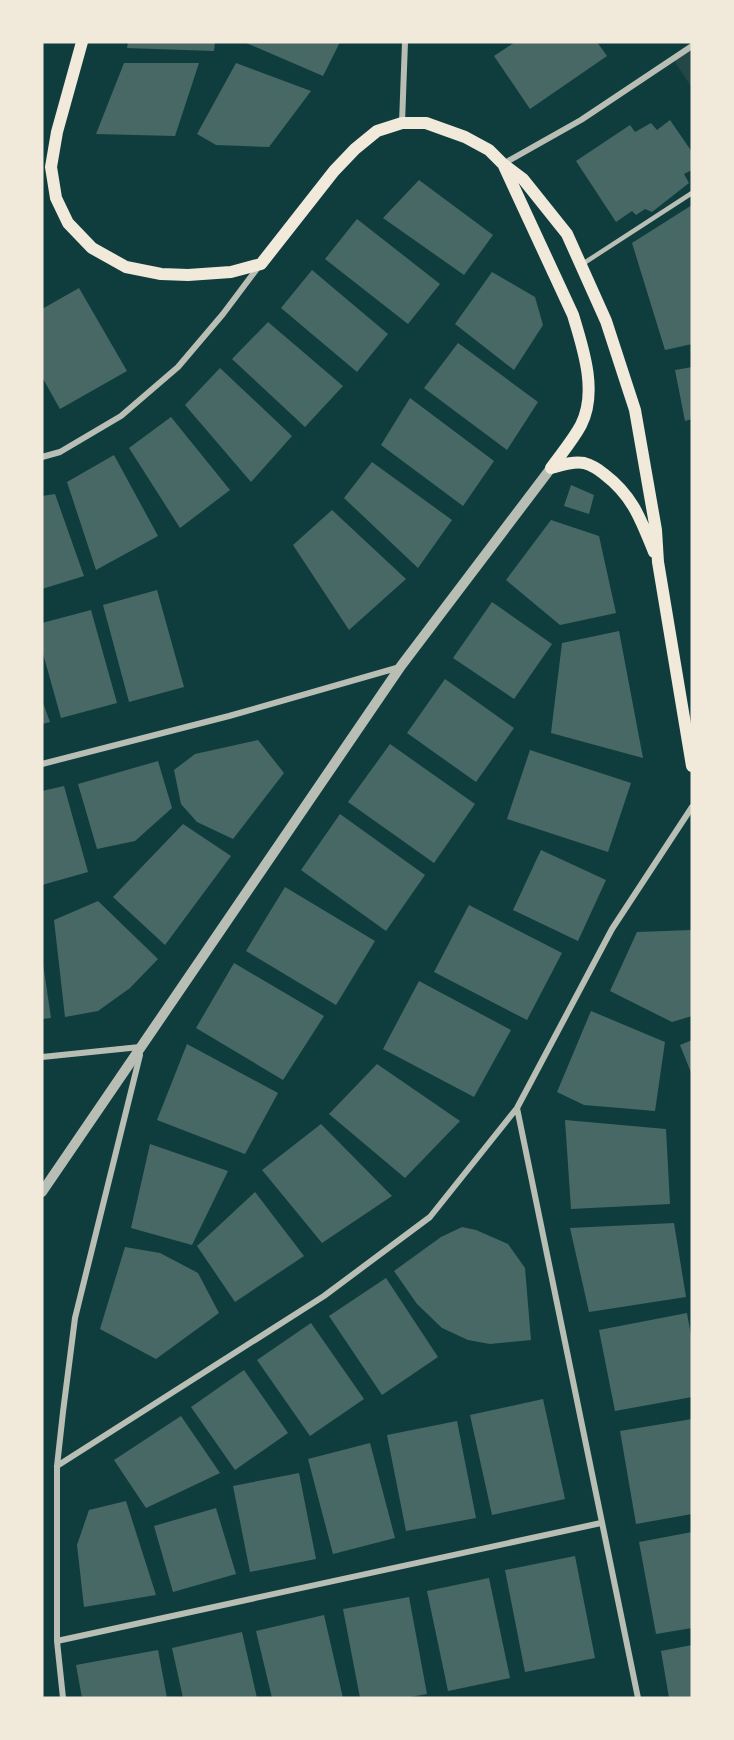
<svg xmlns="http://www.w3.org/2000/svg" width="734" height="1740" font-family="Quicksand,sans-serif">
<rect width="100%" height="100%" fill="#0f3d3e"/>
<path fill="#244646" d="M692 46V88L673 59Z"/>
<path fill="#486865" d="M128 42H215L214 51 127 48Z
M244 42H340L323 76Z
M515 42H597L607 56 530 109 494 56Z
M124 63H199L175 136 96 134Z
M236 63 311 91 269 147 216 145 197 134Z
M670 120 692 152V170L684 174 689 183 652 212 645 209 636 215 632 211 616 222 576 161 630 125 635 132 651 123 657 130Z
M419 180 493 235 464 275 383 218Z
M692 205V344L665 350 632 243Z
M357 219 440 284 408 324 325 259Z
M312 270 388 334 357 372 281 308Z
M492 272 535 297 543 325 514 370 455 324Z
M79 288 127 371 60 409 42 377V309Z
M268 322 343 386 305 427 232 359Z
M458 343 538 402 507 450 424 388Z
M692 367V419L685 421 675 370Z
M220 368 292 436 251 482 185 405Z
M410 398 494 461 463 506 381 445Z
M171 417 230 490 180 528 129 448Z
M114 455 158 536 96 570 67 482Z
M372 462 452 520 418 568 344 498Z
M571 485 594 495 589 514 564 506Z
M55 494 84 576 42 589V496Z
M332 510 406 579 349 630 293 545Z
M551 520 599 536 616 613 560 625 506 580Z
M157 590 184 687 129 702 103 605Z
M492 602 552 644 514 699 453 658Z
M91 610 117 703 61 718 42 650V623Z
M619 631 643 758 551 733 562 643Z
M445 679 514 728 476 782 407 733Z
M42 700 50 722 42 724Z
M258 740 284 773 233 839 197 822 181 804 174 770 195 754Z
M390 744 475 804 434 863 348 802Z
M530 750 631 783 608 852 507 819Z
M158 761 172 808 135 841 97 849 78 784Z
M64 786 88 872 42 885V791Z
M340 814 425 875 386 931 301 870Z
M183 824 231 856 165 945 113 897Z
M541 850 606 880 578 941 513 910Z
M285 887 375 941 336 1005 246 951Z
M98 901 158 959 130 988 98 1011 65 1017 54 920Z
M469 905 562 953 527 1020 434 972Z
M692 930V1016L672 1022 610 991 637 932Z
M42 957 51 1018 42 1019Z
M234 963 324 1016 283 1080 196 1028Z
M419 981 511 1030 474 1097 383 1049Z
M591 1011 665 1042 655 1111 584 1105 557 1092Z
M692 1040V1075L680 1045Z
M187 1044 278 1093 245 1154 157 1120Z
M377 1064 460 1121 405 1178 329 1114Z
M565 1120 666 1129 670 1204 571 1209Z
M321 1124 392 1196 322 1243 262 1170Z
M150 1144 228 1171 192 1245 131 1228Z
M255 1192 304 1256 235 1302 197 1246Z
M674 1223 686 1297 589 1312 570 1228Z
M462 1227 476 1230 508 1244 525 1268 531 1340 490 1344 468 1340 442 1328 417 1304 394 1271 441 1237Z
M125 1247 160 1253 198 1273 219 1313 156 1359 100 1329Z
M386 1278 438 1357 382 1395 329 1316Z
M687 1313 692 1341V1397L615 1411 599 1330Z
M311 1323 364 1399 310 1436 257 1360Z
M244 1370 288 1433 235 1470 191 1407Z
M543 1399 565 1499 492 1515 470 1415Z
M181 1416 220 1473 146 1508 114 1460Z
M692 1419V1514L636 1524 620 1431Z
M457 1421 476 1518 406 1531 387 1435Z
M370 1443 395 1538 333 1554 308 1459Z
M299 1473 316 1559 250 1572 233 1486Z
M126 1501 156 1595 84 1607 77 1545 89 1510Z
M216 1508 236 1574 173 1592 154 1526Z
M692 1532V1628L656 1634 639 1542Z
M575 1556 595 1658 525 1672 505 1570Z
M489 1578 510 1678 448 1691 427 1591Z
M409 1597 427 1694 405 1698H360L343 1609Z
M324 1615 343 1698H272L256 1631Z
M242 1632 257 1698H183L172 1648Z
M692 1645V1698H669L661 1651Z
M158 1650 167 1698H82L76 1665Z"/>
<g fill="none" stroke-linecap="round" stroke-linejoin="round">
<path stroke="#b8beb3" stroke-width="4.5" d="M581 265 692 193"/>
<path stroke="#b8beb3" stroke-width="6" d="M402 123 405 42
M503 164 581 120 692 46
M42 457 60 452 121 416 178 367 223 314 259 266
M42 764 229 716 400 667
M42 1057 140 1047
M517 1108 638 1698
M57 1466 324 1296 430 1217 517 1108 612 929 692 807
M57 1641 601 1523
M63 1698 57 1641V1466L63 1412 75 1318 140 1055"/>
<path stroke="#b8beb3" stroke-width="10" d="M42 1192 401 666 551 468"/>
<path stroke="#f1e9da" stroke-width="12" d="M82 42 57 132 51 167 56 198 68 223 92 248 126 267 161 274 188 275 231 272 261 264 334 171 355 149 377 131 402 123H426L465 137 489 150 503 164 523 179 567 234 606 321 635 410 656 530 658 562 692 766
M504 166 573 315C583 348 598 392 581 425 573 440 561 454 551 468
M551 468C562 465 573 461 584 463 591 465 598 469 604 474 633 496 641 520 654 552"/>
</g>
<rect width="734" height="1740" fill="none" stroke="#f1e9da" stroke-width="87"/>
</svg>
